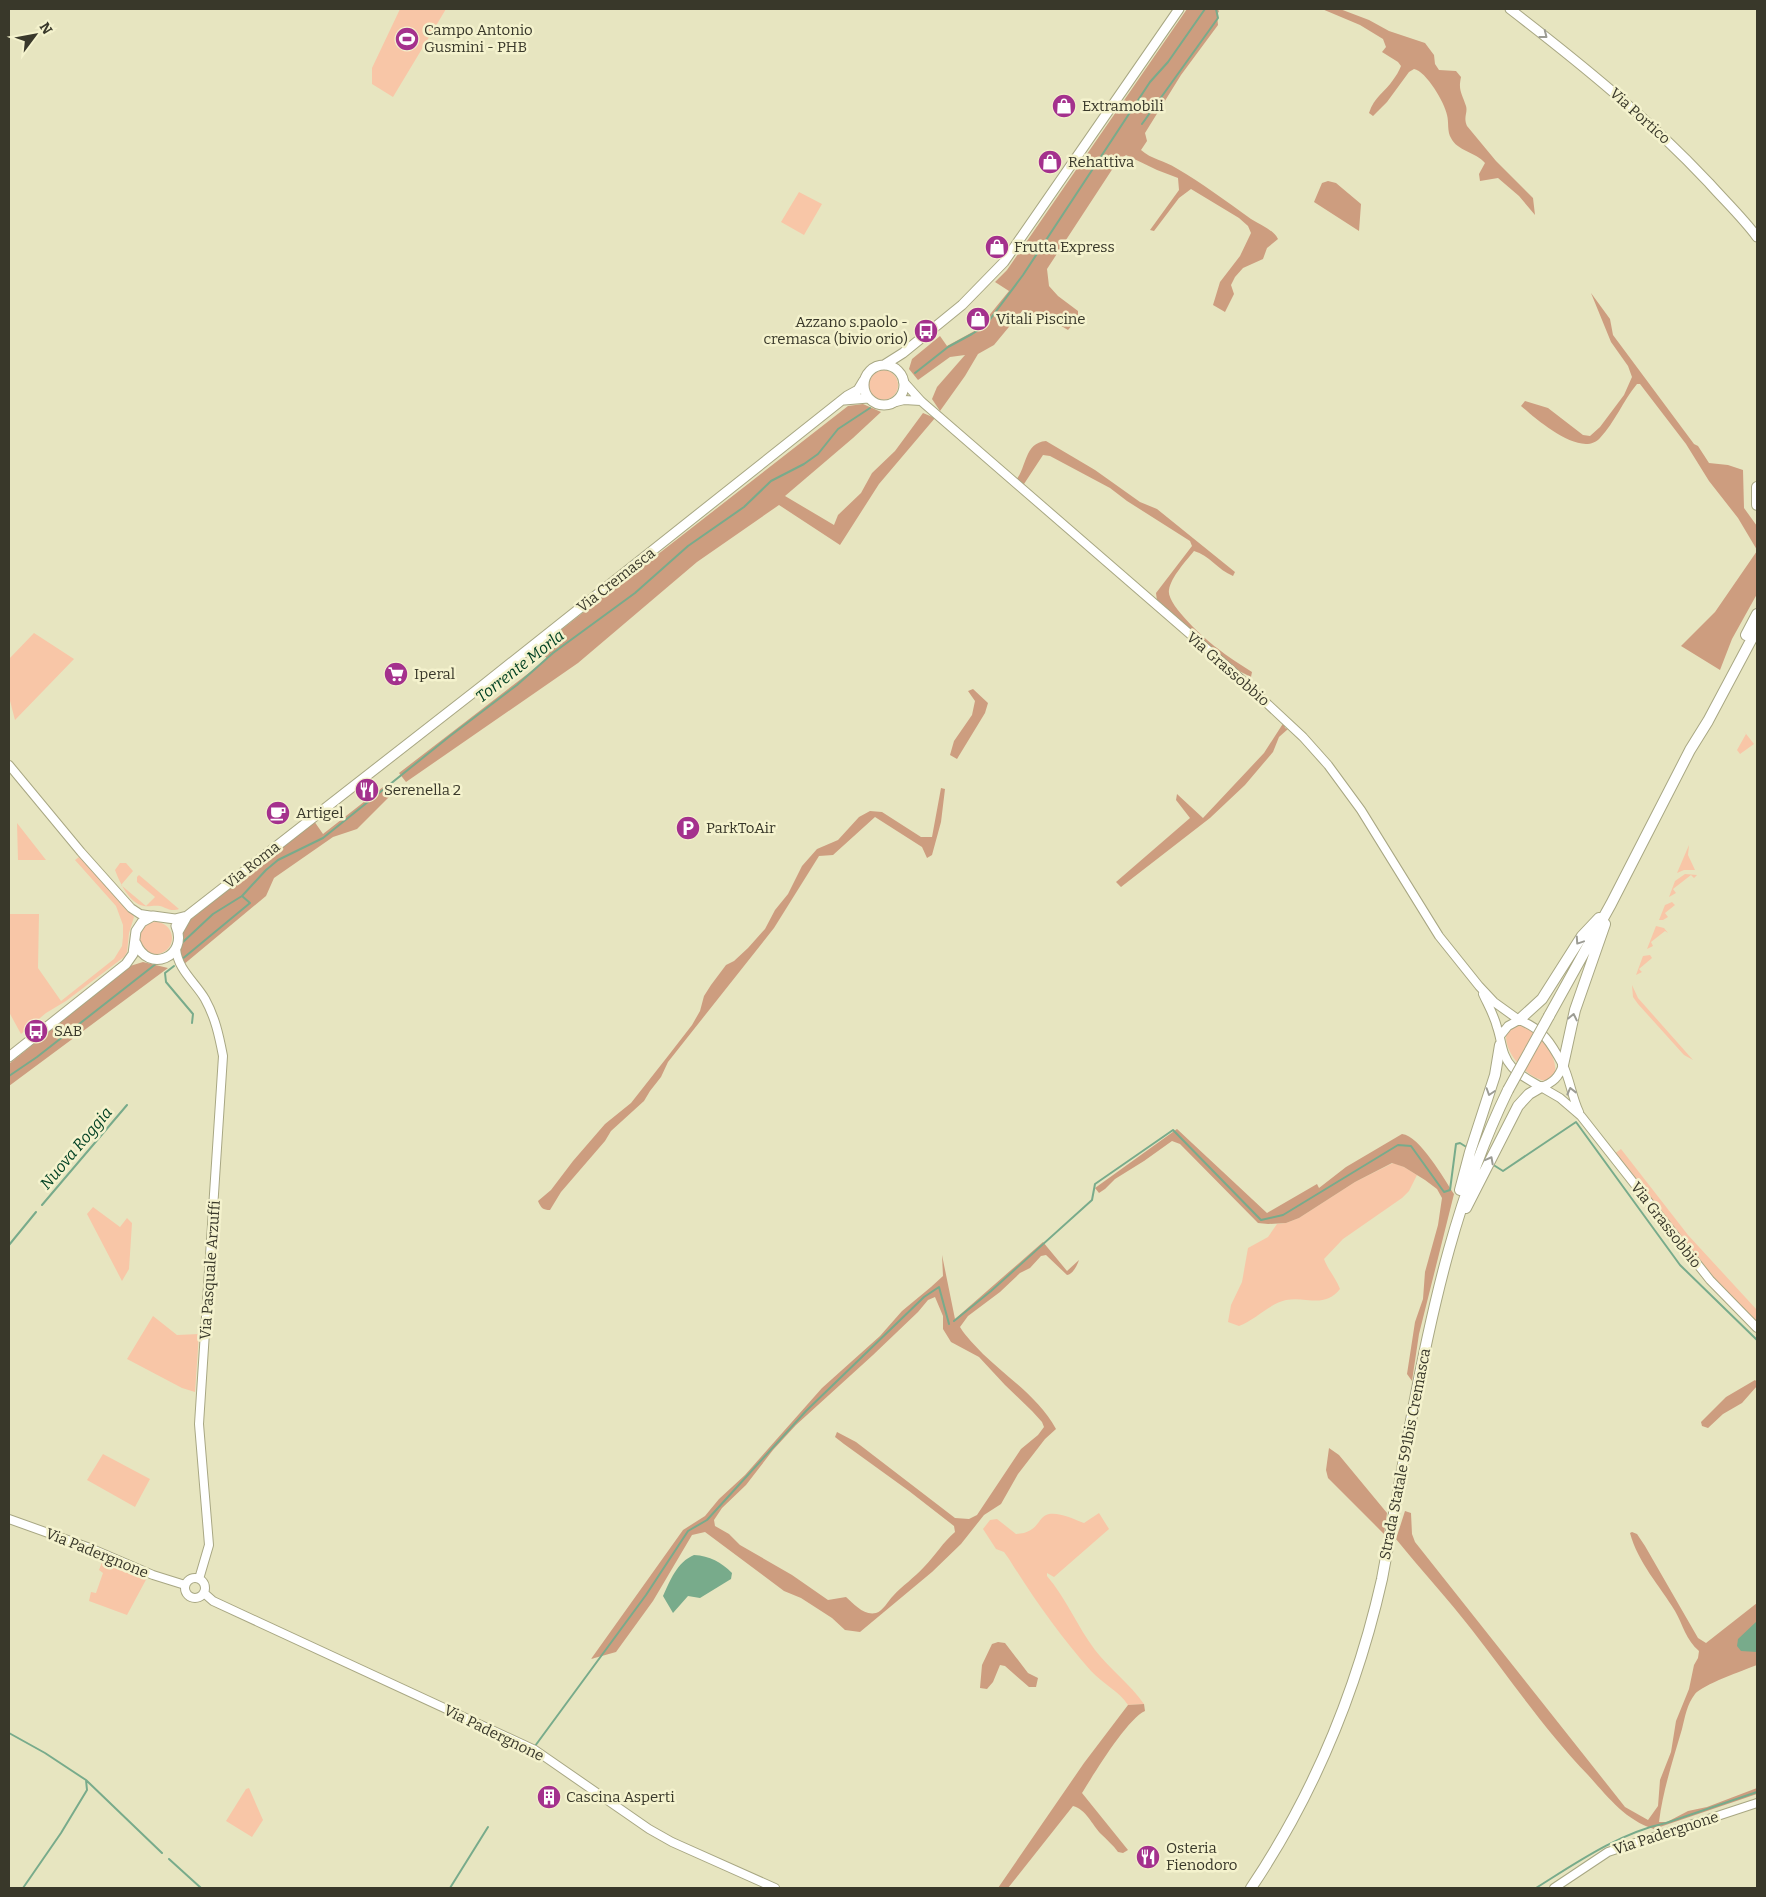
<svg xmlns="http://www.w3.org/2000/svg" width="1766" height="1897" font-family="Bitter,serif">
<rect width="100%" height="100%" fill="#e7e5c0"/>
<path fill="#f8c6a7" d="M400 9H446L393 97 372 84V68Z
M799 192 822 204 804 235 781 222Z
M868 385a15 15 0 1 1 30 0a15 15 0 1 1-30 0Z
M34 633 74 659 15 720 9 697V659Z
M1743 730 1754 744 1740 754 1737 750 1746 734Z
M17 823 46 860H18Z
M1689 845 1688 855 1695 870H1684L1677 873Z
M73 850 129 909 134 917 129 933 127 952 124 957 66 1001 46 1013 21 1034 9 1012V914H39L38 968 61 1001 114 959 122 946 123 937V925L116 906 75 860 79 857Z
M120 863H126L133 871 121 885 146 906 155 897 137 882V877L139 875 179 909C171 912 167 908 160 906 154 905 149 907 144 906 129 903 120 883 115 870Z
M1685 874 1697 875 1694 878 1691 875 1673 889 1676 893 1669 897 1675 881Z
M1672 902 1675 905 1665 913 1668 917 1663 920H1659L1665 905Z
M140 938a16 16 0 1 1 32 0a16 16 0 1 1-32 0Z
M1656 926 1664 928 1668 933 1665 931 1651 942 1653 946 1647 949Z
M1650 955 1652 958 1639 969 1642 972 1636 975 1643 956Z
M1632 985 1638 998 1693 1060 1684 1055 1638 1004 1633 997Z
M1518 1025C1521 1025 1526 1026 1529 1028 1542 1035 1562 1063 1553 1077L1547 1081C1531 1080 1511 1060 1507 1044 1506 1041 1506 1036 1506 1032Z
M1621 1149 1688 1235 1757 1310V1325L1712 1281 1614 1154Z
M1393 1163 1404 1167 1417 1175 1409 1191 1402 1198 1343 1239 1324 1259C1328 1270 1336 1278 1340 1289 1324 1309 1307 1296 1286 1300 1269 1304 1255 1320 1239 1326L1228 1322 1231 1305 1242 1282 1248 1248 1268 1237 1277 1224 1286 1223 1299 1218 1355 1182Z
M93 1207 120 1227 127 1218 132 1223 129 1269 122 1281 87 1214Z
M153 1316 177 1335 199 1334 195 1392 182 1388 127 1359Z
M103 1454 150 1479 135 1507 87 1480Z
M1099 1513 1109 1529 1054 1577 1047 1573V1576C1066 1598 1077 1626 1095 1650 1110 1669 1130 1684 1144 1704L1128 1705C1119 1691 1103 1684 1091 1671 1060 1636 1034 1599 1009 1559L1004 1552 996 1549 983 1529 990 1520 997 1519 1016 1534C1040 1533 1037 1516 1049 1514 1059 1512 1074 1519 1084 1523Z
M104 1557 148 1576 127 1615 89 1601 91 1592 96 1593 103 1573 99 1570Z
M249 1788 263 1820 252 1837 226 1821 246 1789Z"/>
<path fill="#cd9d7f" fill-rule="evenodd" d="M1187 9H1217L1219 11 1217 15 1218 25 1181 75 1145 133 1147 141 1141 150C1151 159 1165 161 1176 168 1202 183 1226 201 1251 219 1260 225 1273 229 1278 239L1267 248 1263 259 1243 268 1235 277 1231 285 1234 294 1225 312 1213 305 1220 282 1240 256 1251 233 1248 226 1239 218 1191 189 1179 198 1154 231 1150 230 1179 190 1178 178 1157 170 1126 155 1117 162 1047 269 1049 286 1058 296 1078 311V318L1068 330 1048 318 1023 310 994 345 978 354 965 376 940 411 932 399 937 387 965 355 950 357 918 380 909 369 912 359 940 336 947 346 978 329 1009 291 995 282 1007 270Z
M1322 9H1340L1369 20 1389 31 1425 43 1434 55 1435 64 1439 70 1456 71 1461 77C1458 91 1462 93 1466 106 1468 113 1463 117 1467 126L1496 161 1533 198 1535 215 1519 196 1498 178 1480 181 1479 174 1485 163C1476 152 1457 151 1451 138 1447 132 1449 122 1447 115 1445 103 1426 71 1414 69L1409 72 1387 102 1373 116 1369 113C1374 97 1385 92 1393 80 1396 76 1399 71 1401 66L1398 62 1382 52 1386 47 1383 39 1360 25Z
M1328 181 1336 183 1361 204 1359 231 1314 202 1322 183Z
M1591 293 1610 319 1613 335 1694 444 1698 446 1709 463 1728 465 1743 470 1744 508 1757 526V550L1738 518 1709 481 1686 444 1640 384H1637C1623 401 1615 422 1600 438 1581 459 1536 419 1521 406L1525 401 1548 408 1583 435 1590 436 1600 427 1624 395 1632 377 1628 366 1611 342Z
M863 404 881 412 853 438 785 496 834 525 838 515 861 493 872 473 895 451 923 413 935 418 879 484 840 545 779 505 697 562 578 663 406 782 399 773 547 659 539 647 848 406Z
M1046 441 1095 470 1140 502 1157 509 1235 572 1233 576C1218 570 1209 555 1194 551 1186 561 1171 577 1169 590 1166 604 1205 639 1217 648 1228 657 1240 664 1252 672L1251 677 1239 671 1157 601 1156 593 1192 546 1190 541 1127 501 1110 488 1050 456 1043 455 1024 484 1022 485 1016 480C1027 467 1024 443 1046 441Z
M1757 551V594L1732 639 1720 670 1681 646 1715 612Z
M973 689 988 703 985 713 957 759 950 755 954 741 972 715 975 701 968 691Z
M1284 722 1285 728 1288 729 1279 737 1273 752 1245 785 1210 818 1121 887 1116 882 1190 818 1176 800 1177 794 1203 818 1264 753Z
M383 787 391 795 357 829 333 837 274 878 266 896 183 965 177 957 180 937 185 924 314 821 323 834Z
M941 788 945 789 941 822 932 855 927 858 922 847 875 817 833 855 819 856 774 928 668 1062 661 1077 650 1091 644 1101 611 1131 605 1141 561 1192 550 1210C543 1210 541 1208 538 1201L551 1190 573 1161 605 1124 631 1103 668 1056 692 1025 700 1011 704 996 711 985 726 965 734 961 748 948 765 929 775 910 788 894 802 866 817 849 838 840 859 817 870 811 882 812 921 837H932Z
M143 962 168 968 9 1086V1064L130 966Z
M1177 1129 1267 1213 1317 1184 1319 1188 1346 1167 1402 1134C1420 1136 1444 1179 1454 1194L1419 1334 1412 1381 1407 1374 1415 1322 1423 1299 1425 1272 1438 1225 1442 1198 1437 1189 1425 1180 1404 1167 1392 1163 1355 1182 1299 1218 1286 1223 1268 1224 1258 1223 1180 1144 1172 1141 1144 1161 1115 1179 1105 1189 1099 1193 1095 1188Z
M1043 1242 1067 1271 1079 1260C1077 1266 1073 1274 1067 1275L1046 1255 1041 1256 1030 1268 1020 1273 1000 1292 968 1316 960 1327C966 1337 975 1345 983 1354 1008 1378 1039 1398 1056 1429L1045 1439 1018 1474 1001 1504 984 1515 961 1544 932 1572 860 1632 845 1630 832 1618 801 1598 784 1591 705 1532 692 1535 653 1601 616 1652 591 1659 683 1530 705 1516 719 1499 745 1475 822 1388 880 1336 902 1311 931 1287 943 1276 942 1255 955 1319ZM935 1297 943 1316V1329L951 1342 979 1357 1005 1385 1032 1411 1042 1422 1044 1427 1038 1435 1021 1449 977 1515 969 1519 955 1518 856 1442 837 1432 835 1437 844 1444 909 1491 954 1526 955 1532C943 1542 935 1556 924 1567 914 1578 902 1586 893 1596 888 1601 883 1611 876 1613 864 1616 854 1604 846 1597L828 1600 792 1575 740 1545 729 1534 715 1526 714 1520 722 1508 746 1485 773 1450 796 1425 873 1355 918 1312 928 1300Z
M1755 1380 1757 1382V1386L1742 1403 1723 1414 1708 1428 1702 1426 1701 1422 1726 1397Z
M1329 1448 1339 1455 1387 1513 1384 1534 1328 1478 1326 1470Z
M1405 1511 1411 1513 1412 1534 1415 1542 1610 1788 1625 1807 1648 1820 1658 1806 1660 1780 1671 1752 1676 1721 1689 1689 1694 1665 1698 1658 1699 1651C1686 1640 1683 1625 1675 1611 1660 1586 1638 1563 1630 1533L1632 1532 1637 1534 1645 1546 1698 1638 1706 1643 1757 1603V1665C1744 1670 1702 1685 1695 1694 1687 1704 1685 1717 1682 1729 1673 1760 1663 1790 1659 1822H1667L1688 1811 1707 1807 1757 1788V1794L1654 1829C1625 1820 1608 1797 1588 1775 1545 1730 1510 1679 1472 1630 1448 1599 1421 1570 1396 1539Z
M998 1642 1005 1643 1028 1673 1038 1678 1036 1687H1029L1005 1666 1000 1665 993 1682 987 1689 980 1688 982 1665 992 1644Z
M1144 1704 1145 1711C1127 1719 1094 1774 1082 1793L1128 1850 1123 1853 1118 1852C1113 1845 1107 1840 1101 1834 1092 1825 1086 1809 1073 1806L1008 1888H998L1084 1763 1128 1705Z"/>
<path fill="#78ab8b" d="M694 1555C710 1556 721 1562 732 1573L731 1579 700 1598 688 1596 673 1613 663 1596C670 1581 677 1562 694 1555Z
M1757 1621V1652L1741 1651 1737 1646 1738 1639Z"/>
<g fill="none" stroke-linecap="round" stroke-linejoin="round">
<path stroke="#78ab8b" stroke-width="2" d="M1142 124 1218 18 1216 9
M915 373 948 347 972 334 985 326 1023 275 1150 82 1168 62 1205 9
M183 942 213 914 242 896 266 870 278 860 323 838 450 736 517 685 553 653 635 593 688 546 744 507 771 481 804 464 818 454 838 429 870 408
M181 960 250 903 242 896
M174 966 165 973 166 982 193 1014 192 1023
M9 1076 37 1057 157 963
M1492 1164 1503 1171 1576 1122 1680 1265 1757 1340
M42 1205 127 1105
M9 1245 36 1212
M954 1321 991 1291 1092 1200 1095 1184 1173 1130 1261 1220 1283 1215 1398 1145 1411 1146 1444 1192 1450 1190 1456 1144 1460 1143 1468 1148
M9 1733 45 1753 86 1780 162 1853
M535 1746 646 1595 688 1531 707 1520 806 1411 924 1297 939 1287 949 1324
M169 1859 201 1888
M23 1888 61 1833 87 1790 86 1780
M450 1888 488 1827
M1536 1888C1576 1863 1619 1833 1666 1823L1757 1792"/>
<g stroke="#a8a783" stroke-width="10">
<path id="tertiary" d="M903 381 921 401 1229 668 1303 737 1328 765 1361 810 1439 936 1479 986 1494 1002 1519 1020
M892 403 904 400 921 401
M9 765 81 852 131 908 140 914 153 916
M176 949C178 970 195 982 205 999 215 1017 219 1035 223 1056L199 1424 209 1545 199 1579
M1483 994C1488 1005 1494 1015 1497 1027 1502 1041 1501 1055 1512 1067 1520 1076 1531 1081 1541 1087 1553 1083 1559 1077 1563 1065 1551 1043 1543 1029 1519 1020L1508 1026 1500 1036
M1563 1065C1570 1080 1572 1097 1579 1112
M1541 1087 1560 1098 1581 1116 1710 1280 1757 1328
M9 1519 90 1548 153 1575 185 1585
M185 1588a10 10 0 1 1 20 0a10 10 0 1 1-20 0Z
M204 1593 213 1601 535 1750 649 1829 672 1842 775 1888
M1554 1888 1608 1852 1757 1803"/>
</g>
<g stroke="#a8a783" stroke-width="11">
<path id="secondary" d="M1510 9C1580 63 1648 118 1709 183 1725 201 1743 218 1757 237
M884 365 903 353 962 305 1004 262 1179 9
M864 385a20 20 0 1 1 40 0a20 20 0 1 1-40 0Z
M844 400 868 398
M178 932 187 916 483 685 847 396 858 390 864 380
M136 943C148 974 189 957 176 926
M9 1057 126 964 133 954 136 931 142 922 153 916 175 919 187 916"/>
</g>
<g stroke="#a8a783" stroke-width="12">
<path id="trunk" d="M1757 487V505
M1746 635 1757 614
M1549 1016 1611 904 1690 750 1708 721 1757 629
M1519 1020 1542 999 1582 936 1599 918
M1563 1065 1575 1010 1605 924
M1460 1190 1470 1152 1495 1075 1500 1045
M1466 1208 1518 1106 1529 1094 1541 1087
M1251 1888C1314 1794 1357 1690 1382 1579 1392 1524 1402 1470 1412 1415 1433 1303 1458 1193 1508 1090"/>
</g>
<use href="#tertiary" stroke="#fff" stroke-width="8"/>
<use href="#secondary" stroke="#fff" stroke-width="9"/>
<use href="#trunk" stroke="#fff" stroke-width="10"/>
<g stroke="#a8a783" stroke-width="12" stroke-linecap="butt">
<path id="trunk-bridge" d="M1508 1090 1549 1016"/>
</g>
<use href="#trunk-bridge" stroke="#fff" stroke-width="10"/>
</g>
<defs><path id="oneway-chevron" d="M-2-3.5L2.5 0L-2 3.5" fill="none" stroke-width="1.6" stroke-linecap="round" stroke-linejoin="round" transform="scale(1.25)"/></defs>
<g stroke="#9c9c94">
<use href="#oneway-chevron" transform="translate(1544 35) rotate(38)"/>
<use href="#oneway-chevron" transform="translate(1579 941) rotate(124)"/>
<use href="#oneway-chevron" transform="translate(1573 1017) rotate(-78)"/>
<use href="#oneway-chevron" transform="translate(1571 1091) rotate(-104)"/>
<use href="#oneway-chevron" transform="translate(1490 1092) rotate(108)"/>
<use href="#oneway-chevron" transform="translate(1490 1160) rotate(-62)"/>
</g>
<defs>
<g id="stadium-disc" transform="scale(1.25)"><circle r="9.5" fill="#a4318d" stroke="#f4f2cd"/><path d="M0-5a6.5 5 0 1 0 0 10a6.5 5 0 1 0 0-10ZM-3.5-1.8h7v3.6h-7Z" fill="#fff"/></g>
<g id="shop-disc" transform="scale(1.25)"><circle r="9.5" fill="#a4318d" stroke="#f4f2cd"/><path d="M-5-2.5h2.3a2.7 3.5 0 0 1 5.4 0H5L5.5 6h-11ZM-1.5-2.5h3a1.5 2.3 0 0 0-3 0Z" fill="#fff"/></g>
<g id="bus-disc" transform="scale(1.25)"><circle r="9.5" fill="#a4318d" stroke="#f4f2cd"/><path d="M-5-6H5V4H4V6H2V4H-2V6H-4V4H-5ZM-3.5-4V0h7V-4ZM-3.5 1.2v1.5H-2V1.2ZM2 1.2v1.5H3.5V1.2Z" fill="#fff"/></g>
<g id="supermarket-disc" transform="scale(1.25)"><circle r="9.5" fill="#a4318d" stroke="#f4f2cd"/><path d="M-6-5.5h2.5l.6 2H6L4.5 2H-2.5L-4.4-4H-6ZM-1.5 3.2a1.3 1.3 0 1 0 .1 0ZM3 3.2a1.3 1.3 0 1 0 .1 0Z" fill="#fff"/></g>
<g id="restaurant-disc" transform="scale(1.25)"><circle r="9.5" fill="#a4318d" stroke="#f4f2cd"/><path d="M-5-6h1v4h1v-4h1v4h1v-4h1v5L-1.5 .5V6h-2V.5L-5-1ZM5-6V6H3V1.5H1.5Q1.5-4 5-6Z" fill="#fff"/></g>
<g id="cafe-disc" transform="scale(1.25)"><circle r="9.5" fill="#a4318d" stroke="#f4f2cd"/><path d="M-5.5-4.5H6V0H3Q3 3.5 0 3.5H-2.5Q-5.5 3.5-5.5 0ZM3-3.2v2h1.7v-2ZM-6 4.5H4V6H-6Z" fill="#fff"/></g>
<g id="parking-disc" transform="scale(1.25)"><circle r="9.5" fill="#a4318d" stroke="#f4f2cd"/><path d="M-3.5-5.5H1a3.5 3.5 0 0 1 0 7H-1V5.5H-3.5ZM-1-3.4V-.6H.8a1.4 1.4 0 0 0 0-2.8Z" fill="#fff"/></g>
<g id="building-disc" transform="scale(1.25)"><circle r="9.5" fill="#a4318d" stroke="#f4f2cd"/><path d="M-4-6H4V6H1V3H-1V6H-4ZM-2.5-4.3h1.7v1.8h-1.7ZM.8-4.3h1.7v1.8H.8ZM-2.5-1h1.7V.8h-1.7ZM.8-1h1.7V.8H.8Z" fill="#fff"/></g>
</defs>
<g fill-rule="evenodd">
<use href="#stadium-disc" x="407" y="39"/>
<use href="#shop-disc" x="1064" y="106"/>
<use href="#shop-disc" x="1050" y="162"/>
<use href="#shop-disc" x="997" y="247"/>
<use href="#shop-disc" x="978" y="319"/>
<use href="#bus-disc" x="926" y="331"/>
<use href="#supermarket-disc" x="396" y="674"/>
<use href="#restaurant-disc" x="367" y="790"/>
<use href="#cafe-disc" x="278" y="813"/>
<use href="#parking-disc" x="688" y="828"/>
<use href="#bus-disc" x="36" y="1031"/>
<use href="#building-disc" x="549" y="1797"/>
<use href="#restaurant-disc" x="1148" y="1857"/>
</g>
<g text-anchor="middle" dominant-baseline="central" stroke-width="5" stroke-linejoin="round" paint-order="stroke">
<g font-size="15" fill="#39382a" stroke="#f4f2cd" text-anchor="start">
<text x="424" y="30">Campo Antonio<tspan x="424" dy="17">Gusmini - PHB</tspan></text>
<text x="1082" y="106">Extramobili</text>
<text x="1068" y="162">Rehattiva</text>
<text x="1014" y="247">Frutta Express</text>
<text x="996" y="319">Vitali Piscine</text>
<text x="908" y="322" text-anchor="end">Azzano s.paolo -<tspan x="908" dy="17">cremasca (bivio orio)</tspan></text>
<text x="414" y="674">Iperal</text>
<text x="384" y="790">Serenella 2</text>
<text x="296" y="813">Artigel</text>
<text x="706" y="828">ParkToAir</text>
<text x="54" y="1031">SAB</text>
<text x="566" y="1797">Cascina Asperti</text>
<text x="1166" y="1848">Osteria<tspan x="1166" dy="17">Fienodoro</tspan></text>
</g>
<g font-size="15" fill="#39382a" stroke="#f4f2cd">
<text transform="translate(1640 116) rotate(42)">Via Portico</text>
<text transform="translate(616 580) rotate(-38)">Via Cremasca</text>
<text transform="translate(1228 669) rotate(41)">Via Grassobbio</text>
<text transform="translate(252 865) rotate(-38)">Via Roma</text>
<text transform="translate(1666 1225) rotate(52)">Via Grassobbio</text>
<text transform="translate(210 1270) rotate(-86)">Via Pasquale Arzuffi</text>
<text transform="translate(1405 1454) rotate(-79)">Strada Statale 591bis Cremasca</text>
<text transform="translate(97 1553) rotate(22)">Via Padergnone</text>
<text transform="translate(494 1733) rotate(26)">Via Padergnone</text>
<text transform="translate(1666 1833) rotate(-18)">Via Padergnone</text>
</g>
<g font-size="16" font-style="italic" fill="#004123" stroke="#f4f2cd">
<text transform="translate(520 666) rotate(-38)">Torrente Morla</text>
<text transform="translate(76 1148) rotate(-50)">Nuova Roggia</text>
</g>
</g>
<rect width="1766" height="1897" fill="none" stroke="#39382a" stroke-width="20"/>
<g transform="translate(35 35) rotate(58)" stroke="#f4f2cd" stroke-width="4" paint-order="stroke">
<path d="M0-4L9 19L0 12L-9 19Z" fill="#39382a"/>
<text y="-8" font-size="14" font-weight="bold" text-anchor="middle" fill="#39382a">N</text>
</g>
</svg>
